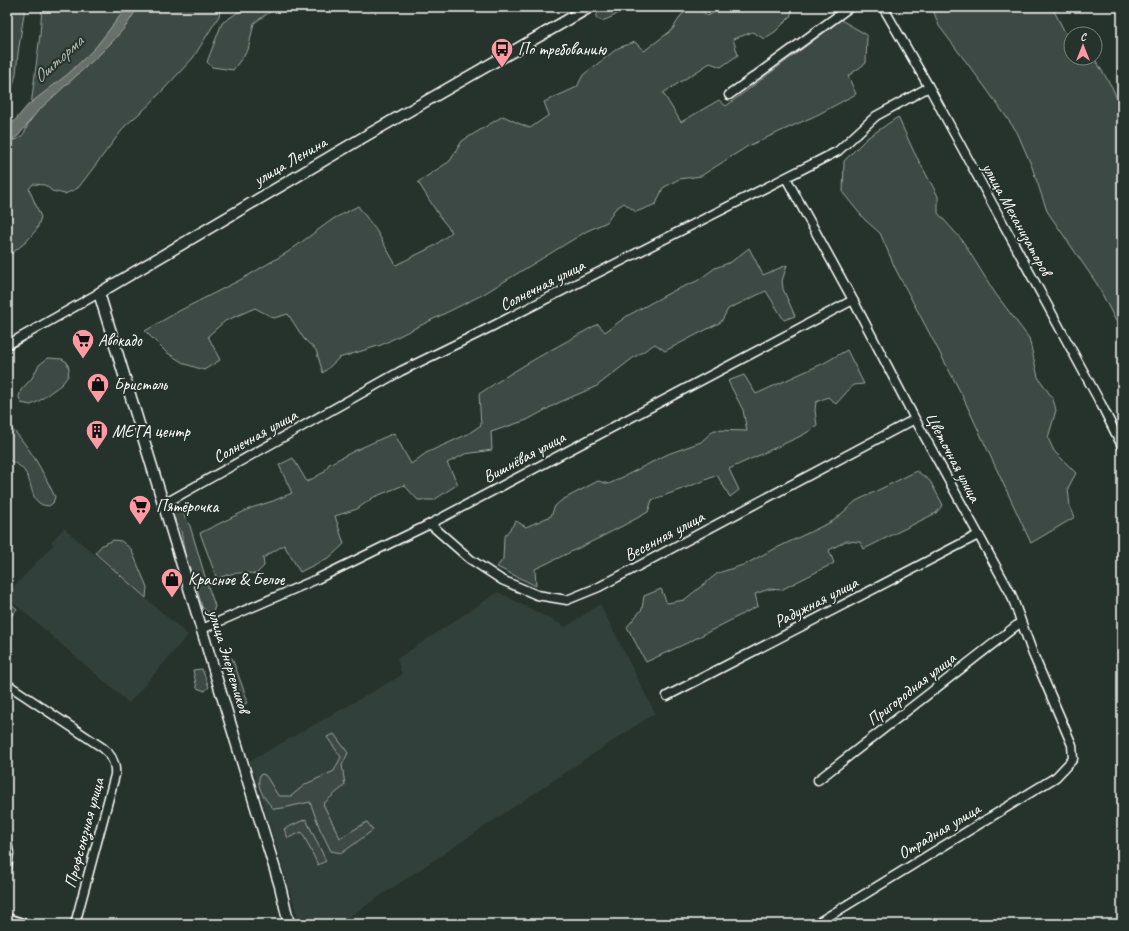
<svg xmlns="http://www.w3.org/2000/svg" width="1129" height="931" font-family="Caveat,sans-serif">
<rect width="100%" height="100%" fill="#26332d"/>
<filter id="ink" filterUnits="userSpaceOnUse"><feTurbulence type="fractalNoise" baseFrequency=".025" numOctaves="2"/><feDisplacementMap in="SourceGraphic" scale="8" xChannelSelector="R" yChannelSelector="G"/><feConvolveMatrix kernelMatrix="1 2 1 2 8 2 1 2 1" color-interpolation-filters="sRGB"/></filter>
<g filter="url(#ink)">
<path fill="#333f3a" d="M64 528 188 635 129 703 7 597V594L54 544 51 542Z
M498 592 566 627 600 604 655 713 338 924H300L250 761 402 675 397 659Z"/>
<path fill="#3e4944" stroke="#9ea4a2" d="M7 7H25L18 53 16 74 7 108Z
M42 7H221L219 16 193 58 148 106 126 125 78 188 65 194 52 191 45 185 33 184 29 189 41 217 37 229 26 242 7 257V139L8 141C22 140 25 134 29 121L40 35Z
M246 7H277L254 23 248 50 233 70 212 67 207 62 222 23Z
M607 7H622C620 15 609 18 602 21L596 18C597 11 601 10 607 7Z
M694 7H697L708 16 721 8V7H793L790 17 776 31 764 39 753 32 733 39 738 55 721 67 710 63 663 93 681 122 719 100 726 106 841 20 867 35 866 63 848 76 856 94 817 115 748 146 701 176 679 179 663 188 656 204 636 212 624 203 615 209 607 222 587 231 482 295 381 345 339 358 323 373 316 350 304 339 288 314 274 318 255 308 225 321 208 336 220 360 204 370 185 364 166 352 145 331 179 311 242 279 288 252 333 219 358 206 376 230 396 265 434 246 452 232 440 217 418 182 450 161 462 141 503 116 518 123 530 128 549 115 544 102 577 87 583 75 618 48 635 42 644 51 672 30 682 14Z
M932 7H1052L1071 44V58H1094L1112 87 1122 111V333L1097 284 1047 211 1032 167 1017 132 985 87 939 26Z
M898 117 914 152 938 196V213L962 240 995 293 1029 338 1038 377 1053 399 1056 410 1048 438 1054 451 1076 473 1068 488 1070 507 1075 517 1031 543 961 393 896 270 880 233 865 220 843 193 844 161 867 138Z
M749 248 763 275 787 265 782 281 783 289 795 316 784 320 766 291 728 309 721 322 665 351 655 344 633 358 597 386 558 403 527 420 491 432 492 450 465 454 447 463 458 484 434 500H418L404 485 374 497 357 509 335 516 344 544 330 557 300 572 284 545 263 558 264 566 256 574C242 572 231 572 217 579L200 533 251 508 273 501 292 493 279 465 293 458 307 482 324 472 329 464 354 451 394 433 411 464 426 453 468 434 481 425 479 394C517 368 558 346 598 324L605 332 627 316 673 291 697 281 715 268 731 262Z
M847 350 864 384 853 385 836 404 828 397 816 402 815 410 817 426 803 435 729 469 739 490 730 497 717 475 701 482 652 500 648 512C611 533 573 551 535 569L536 586 497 567 503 559 504 537 516 521 526 527 551 516 555 506 562 500 598 481 609 484 668 454 701 442 714 430 747 431 743 410 728 381 744 375 756 394 824 363Z
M48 358 62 359 67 362 69 369 68 376 62 384 39 401 31 405 21 403 19 397 21 390 32 378 39 365Z
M7 424C28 443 43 471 55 497L53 503 49 506C29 505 34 485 25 472 22 466 13 462 7 459Z
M917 471 930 481 943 505 936 513 864 549 860 542 846 541 829 550 834 563 781 590 769 589 755 594 758 606 689 642 646 662 627 627 642 609 644 596 661 589 667 603 684 600 718 573 746 564 766 553 833 521 856 501Z
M177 503 190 526 208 586 215 606 212 615 202 607 196 585 185 555 181 531 171 512Z
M114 540 121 541 131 549 147 587 146 598 95 553 102 545Z
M7 600 17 609 7 621Z
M227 658H232L247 699 246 704 242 703 226 664Z
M202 669 209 687 205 691 197 688 193 670Z
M334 734 348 753 342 765 345 785 323 804 340 838 367 822 373 830 342 853 331 851 320 829 310 802 283 808 274 809C266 801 255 787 260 775L262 774 265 775 268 779 277 794 280 796H291L306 784 334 771 341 757 327 737Z
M306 819 326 861 318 865 302 832 288 838 284 829Z"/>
<path fill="#67706c" stroke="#a4a9a7" d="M127 7H138L126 26 112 42 99 55 65 86 37 112 19 135 7 145V129L10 126 28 105 68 74 95 48Z"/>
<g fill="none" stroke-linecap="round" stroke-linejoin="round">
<g stroke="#fff" stroke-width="11">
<path id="minor" d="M883 7 929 87 1101 404 1122 446
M729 95 850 7
M786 178 853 300 915 419 1011 594 1033 654 1072 745 1073 759 1056 777 816 924
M7 345 99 293
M164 504 401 371 477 334 838 151 876 116 929 87
M430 524 470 559 502 580 537 595 567 600 599 587 915 419
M202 629 317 579 430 524 853 300
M7 684 103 748C112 755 116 763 115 775L75 924
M667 696 978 535
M818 780 1021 622
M7 842 9 853 7 869
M7 918 26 924"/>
</g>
<g stroke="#fff" stroke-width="13">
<path id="tertiary" d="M289 924 280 886 99 293 362 138 590 7"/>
</g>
<use href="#minor" stroke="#26332d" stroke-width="8"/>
<use href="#tertiary" stroke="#26332d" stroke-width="10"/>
</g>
</g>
<defs>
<g id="bus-pin" transform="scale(1.15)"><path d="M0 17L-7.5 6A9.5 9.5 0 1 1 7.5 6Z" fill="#ff9aa2" stroke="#26332d"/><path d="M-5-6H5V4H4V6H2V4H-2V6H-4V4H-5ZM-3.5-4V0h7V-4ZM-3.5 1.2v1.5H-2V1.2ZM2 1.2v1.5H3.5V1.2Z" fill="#111"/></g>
<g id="supermarket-pin" transform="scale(1.15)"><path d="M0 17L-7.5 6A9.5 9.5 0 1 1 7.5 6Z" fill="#ff9aa2" stroke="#26332d"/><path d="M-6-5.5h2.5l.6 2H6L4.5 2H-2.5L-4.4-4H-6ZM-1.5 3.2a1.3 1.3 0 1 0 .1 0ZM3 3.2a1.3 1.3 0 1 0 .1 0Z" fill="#111"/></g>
<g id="shop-pin" transform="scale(1.15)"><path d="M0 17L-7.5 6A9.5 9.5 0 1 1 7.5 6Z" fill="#ff9aa2" stroke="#26332d"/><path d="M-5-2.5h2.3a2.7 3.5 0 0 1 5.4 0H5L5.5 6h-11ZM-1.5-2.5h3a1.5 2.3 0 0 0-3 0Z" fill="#111"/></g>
<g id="building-pin" transform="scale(1.15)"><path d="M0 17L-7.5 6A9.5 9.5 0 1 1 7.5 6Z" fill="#ff9aa2" stroke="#26332d"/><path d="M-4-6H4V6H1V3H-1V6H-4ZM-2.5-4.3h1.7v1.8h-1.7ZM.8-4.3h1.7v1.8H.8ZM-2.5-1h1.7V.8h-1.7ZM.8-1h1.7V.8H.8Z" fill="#111"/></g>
</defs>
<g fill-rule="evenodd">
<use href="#bus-pin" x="502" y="49"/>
<use href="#supermarket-pin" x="83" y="340"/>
<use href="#shop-pin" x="98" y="384"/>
<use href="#building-pin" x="97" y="431"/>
<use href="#supermarket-pin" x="140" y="506"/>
<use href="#shop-pin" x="172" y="579"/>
</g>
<g text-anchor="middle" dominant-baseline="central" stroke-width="4" stroke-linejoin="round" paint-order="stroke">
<g font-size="17" fill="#fff" stroke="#26332d" text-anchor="start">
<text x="518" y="49">По требованию</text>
<text x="98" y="340">Авокадо</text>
<text x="114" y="384">Бристоль</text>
<text x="112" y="431">МЕГА центр</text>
<text x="156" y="506">Пятёрочка</text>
<text x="188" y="579">Красное &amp; Белое</text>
</g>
<g font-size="17" fill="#fff" stroke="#26332d">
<text transform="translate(290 161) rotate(-30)">улица Ленина</text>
<text transform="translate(1017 219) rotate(61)">улица Механизаторов</text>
<text transform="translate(542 285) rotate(-27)">Солнечная улица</text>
<text transform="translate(255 436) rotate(-29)">Солнечная улица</text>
<text transform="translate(524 457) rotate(-28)">Вишнёвая улица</text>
<text transform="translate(953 457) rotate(62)">Цветочная улица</text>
<text transform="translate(664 536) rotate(-28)">Весенняя улица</text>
<text transform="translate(816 602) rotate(-27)">Радужная улица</text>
<text transform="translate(229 661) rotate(73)">улица Энергетиков</text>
<text transform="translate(911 689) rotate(-38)">Пригородная улица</text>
<text transform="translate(939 831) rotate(-31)">Отрадная улица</text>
<text transform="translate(84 833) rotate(-75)">Профсоюзная улица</text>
</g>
<g font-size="18" font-style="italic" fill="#b3b8b6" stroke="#26332d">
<text transform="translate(58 59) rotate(-42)">Ошторма</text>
</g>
</g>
<rect width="1129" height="931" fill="none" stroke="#26332d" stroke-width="24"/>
<rect x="12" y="12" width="1105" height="907" fill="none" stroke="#fff" stroke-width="1.5" filter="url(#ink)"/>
<g transform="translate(1083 46)"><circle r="19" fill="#26332d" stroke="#7d8581"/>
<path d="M0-3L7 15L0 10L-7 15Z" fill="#ff9aa2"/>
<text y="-6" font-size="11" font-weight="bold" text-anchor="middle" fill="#ffffff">С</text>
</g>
</svg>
